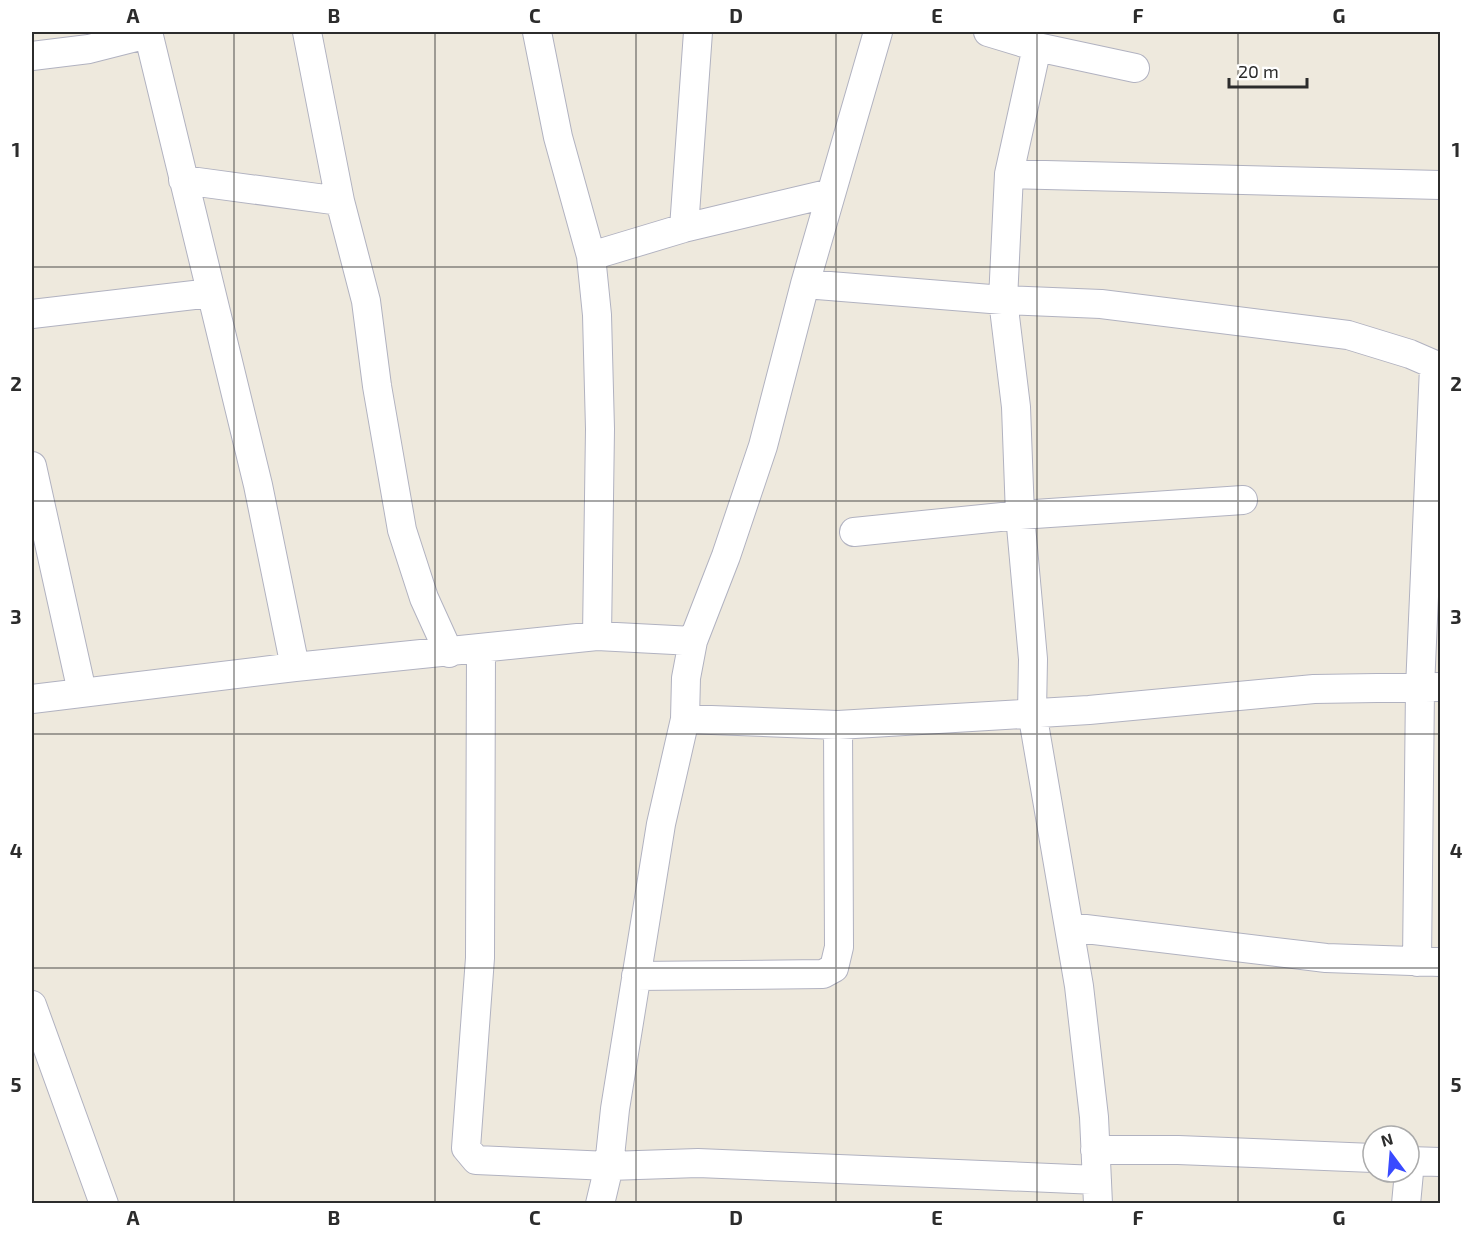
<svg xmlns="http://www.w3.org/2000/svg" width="1472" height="1235" font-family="'Exo 2',sans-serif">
<rect width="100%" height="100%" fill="#eee9dd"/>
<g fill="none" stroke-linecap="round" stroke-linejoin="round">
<g stroke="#b1b2c0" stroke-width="30">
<path id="minor" d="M148 32 258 485 295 667
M307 32 340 201 366 301 377 386 402 530 424 598 449 653
M537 32 558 137 591 256 597 315 600 429 597 636
M988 32 1037 47 1135 68
M1037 47 1009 174 1003 300 1016 407 1020 515 1033 659 1032 712 1079 986 1094 1117 1098 1204
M32 56 89 49 148 34
M1009 174 1440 185
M183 180 340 201
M684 228 698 32
M591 256 684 228 831 193
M805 284 1003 300 1101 304 1348 335 1410 354 1440 367
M32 314 211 293
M32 466 82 692
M854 532 1020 515 1243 500
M481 650 480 958 466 1148 476 1160 609 1166 698 1163 1097 1180
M32 699 295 667 597 636 693 641 726 556 763 446 805 284 878 32
M685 719 838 725 1089 710 1314 689 1440 687
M1069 927 1326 958 1440 962
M1417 962 1420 688 1434 367
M636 976 823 974 834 968 839 947 838 725
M32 1005 104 1204
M1095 1150H1178L1373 1158
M1409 1161 1440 1162
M600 1204 609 1166 615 1109 661 824 685 719 686 678 693 641
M1406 1204 1409 1172"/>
</g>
<use href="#minor" stroke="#fff" stroke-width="28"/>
</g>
<path fill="none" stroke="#2c2c2c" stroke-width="1.5" stroke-opacity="0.55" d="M234 32V1204M435 32V1204M636 32V1204M836 32V1204M1037 32V1204M1238 32V1204M32 267H1440M32 501H1440M32 734H1440M32 968H1440"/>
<rect width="1472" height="1235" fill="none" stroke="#ffffff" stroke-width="66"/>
<g transform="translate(1391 1154) rotate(344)"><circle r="28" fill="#ffffff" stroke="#ababab" stroke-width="1.5"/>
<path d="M0-4.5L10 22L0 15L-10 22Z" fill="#394aff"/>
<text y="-9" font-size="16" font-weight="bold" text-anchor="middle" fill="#2c2c2c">N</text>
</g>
<path d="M1229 78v9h78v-9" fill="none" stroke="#2c2c2c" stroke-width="3"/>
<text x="1238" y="78" font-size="18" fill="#2c2c2c" stroke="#ffffff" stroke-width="4.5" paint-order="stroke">20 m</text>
<rect x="33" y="33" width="1406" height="1169" fill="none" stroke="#2c2c2c" stroke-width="2"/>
<g font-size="20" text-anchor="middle" font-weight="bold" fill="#2c2c2c">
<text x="133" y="23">A</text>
<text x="334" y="23">B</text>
<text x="535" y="23">C</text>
<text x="736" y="23">D</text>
<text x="937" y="23">E</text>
<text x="1138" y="23">F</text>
<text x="1339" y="23">G</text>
<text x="16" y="157">1</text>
<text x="1456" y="157">1</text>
<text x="16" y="391">2</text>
<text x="1456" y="391">2</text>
<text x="16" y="624">3</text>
<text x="1456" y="624">3</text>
<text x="16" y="858">4</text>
<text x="1456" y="858">4</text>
<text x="16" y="1092">5</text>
<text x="1456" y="1092">5</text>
<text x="133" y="1225">A</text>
<text x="334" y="1225">B</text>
<text x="535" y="1225">C</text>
<text x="736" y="1225">D</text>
<text x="937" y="1225">E</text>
<text x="1138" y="1225">F</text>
<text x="1339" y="1225">G</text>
</g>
</svg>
